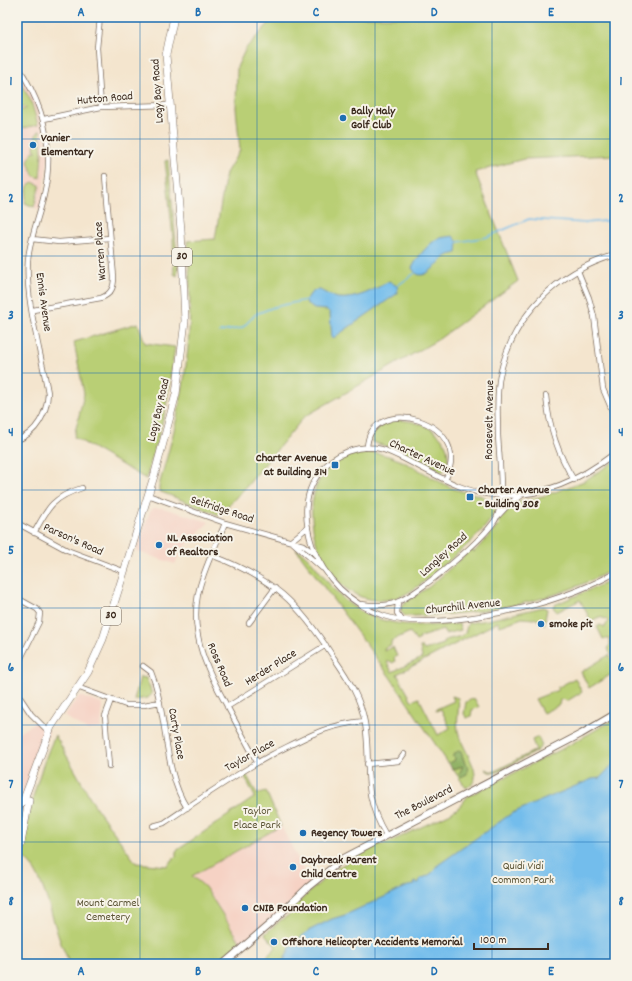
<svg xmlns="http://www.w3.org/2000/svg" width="632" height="981" font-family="Dekko,sans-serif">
<rect width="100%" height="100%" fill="#f7f3e8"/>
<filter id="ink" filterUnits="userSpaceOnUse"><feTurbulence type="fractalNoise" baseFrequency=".025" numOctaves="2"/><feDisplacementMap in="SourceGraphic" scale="8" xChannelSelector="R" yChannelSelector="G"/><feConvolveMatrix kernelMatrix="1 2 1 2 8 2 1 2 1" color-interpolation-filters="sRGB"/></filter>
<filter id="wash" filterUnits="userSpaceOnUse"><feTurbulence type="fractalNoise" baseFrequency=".012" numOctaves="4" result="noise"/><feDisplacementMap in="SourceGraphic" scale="16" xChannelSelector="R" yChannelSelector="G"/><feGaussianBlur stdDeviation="0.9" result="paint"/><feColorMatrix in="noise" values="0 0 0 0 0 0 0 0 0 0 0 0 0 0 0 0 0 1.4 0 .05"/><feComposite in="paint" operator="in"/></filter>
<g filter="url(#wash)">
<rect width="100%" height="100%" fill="#f4e5ce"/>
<path fill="#f6d2c4" d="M17 65 36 97 49 153 40 210 25 203 17 201Z
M154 508H163L209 522 182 549 175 564 136 551 150 511Z
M79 696 103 704 101 728 87 730 64 716Z
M37 721 49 732 31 782 29 800 24 810 17 813V734Z
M281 826 311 884 243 947 205 887 192 876Z"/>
<path fill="#b9cf74" stroke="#7a7c49" d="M275 17H615V155L524 159 475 172 518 281 439 339 304 417 246 487 219 515 159 491V486C167 456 176 427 181 397 191 346 192 293 187 241L215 239 226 173 240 150 236 108 237 67 246 48Z
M17 76 31 101 38 125 20 129 17 109 23 110 27 108 17 105Z
M40 130 42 153 40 178 33 175 28 161 33 151 36 152V150L34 149 36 135Z
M168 160 178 266 177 276 174 274 173 238 166 169 165 161Z
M32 182 40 185 34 207 25 203 28 186Z
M138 323 145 343 175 347 165 413 146 479 74 437 84 394 74 342Z
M395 420C419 420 449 431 448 459 448 465 447 469 442 472L438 471 398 450 372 442V435L383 423Z
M373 453C401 455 429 478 454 489 467 494 493 493 495 510 490 528 455 556 439 569 425 581 409 596 391 599 309 616 272 447 373 453Z
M615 461V568C554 603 483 614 414 616H405L401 612V608L403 604 429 587 471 550 474 552 500 524 498 521 516 503 547 495 584 481Z
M296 549C311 556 321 575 332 587 366 628 411 627 459 624L461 630 445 634 443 630 420 637V639L416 641 410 632 391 641V645L384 648V651L393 647 397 656 394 658 395 661 393 663 390 661 387 662 392 672 422 658 420 647H422L424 650 444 644 445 640 462 636 465 633 468 623 488 620 543 607 547 609 544 625 535 618 534 619 522 618 500 626 498 622 397 674 412 701 419 698 438 735 450 728 441 709 436 711V709L454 701 452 696 458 698C460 705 456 721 458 731 461 746 476 764 475 777 475 783 470 785 466 788L453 769 463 766 461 777 465 764 462 755 455 758 454 761 448 763 390 677Z
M615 579V661L607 648 610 645V639H603L597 627 600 625 605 627 608 621 606 619 599 617 591 621 580 600 557 612 553 607 554 605Z
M609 655 615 666V672L589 688 581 672Z
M140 677 146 678 152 694 148 698 134 700Z
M575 678 582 692 567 701 563 699 560 700 559 705 543 713 535 699 558 690 557 688Z
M474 698 479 707 472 710 471 716 467 718 464 714 466 702Z
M615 719V964H260L276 947 265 934 281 920 289 915 294 906 323 880 341 866 377 844 383 845 451 813 460 806 468 796 562 749Z
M55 735 95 806 136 863 167 866 176 856V851L255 797 244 775 246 774 257 794 266 791 281 826 192 876 205 887 241 943 216 964H70C66 955 62 947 59 938 53 921 40 863 22 858 26 815 38 774 55 735Z
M538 737 542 745 537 751 495 773 489 772 485 769 493 772 536 750 532 740Z"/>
<path fill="#92b266" stroke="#666e42" d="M458 751 461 752 465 764 468 765 467 774 461 777 459 774 463 766 453 769 448 763 454 761 455 758 452 756Z"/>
<path fill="#73bdec" stroke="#577485" d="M453 236 458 242 457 253C454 254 450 254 447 256 437 262 422 287 412 268 417 258 427 245 437 239 442 237 448 237 453 236Z
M389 281 397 286 398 293 332 339 330 313 327 310 314 309 307 304 306 300 311 293 318 289C324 292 332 297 338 298 356 300 374 290 389 281Z
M615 762V964H282L291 946 308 931 332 919 345 915 408 886 415 885 414 883 416 882 417 884 419 883 420 879C426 877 436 872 438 865L512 813 592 779 600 778Z"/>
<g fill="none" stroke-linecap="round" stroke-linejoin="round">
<path stroke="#73bdec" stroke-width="1.5" d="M458 242 487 237 529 219 585 223 615 220
M397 286 415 273
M220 332 242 328 256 314 274 307 306 300"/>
</g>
</g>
<g filter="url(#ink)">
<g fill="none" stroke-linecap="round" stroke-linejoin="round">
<g stroke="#7c6b5c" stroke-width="6">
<path id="street" d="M100 17 97 48 101 107
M17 65C44 105 55 148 44 195 39 217 30 238 28 260 25 301 41 352 48 393 47 413 37 433 17 440
M44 119 101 107 169 105
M32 239 59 242 110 238
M578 271 589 298 594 316 603 389 615 417
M33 310 101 298C111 294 114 288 114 277L105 176
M546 396C549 427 557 453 574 480
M367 448C369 392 477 420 445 480
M615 453C580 480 540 499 495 495 465 493 438 476 412 463 402 458 392 452 381 449 359 444 335 453 321 471 303 492 304 520 312 545 324 578 351 605 384 616 405 623 429 622 451 620 508 614 564 601 615 573
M148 495 225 523 303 545 314 553
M498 516 511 502 521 496
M17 523 67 550 123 571
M225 523C216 546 203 569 198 594 190 636 207 670 227 706 237 725 247 743 257 762
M34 533C48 507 53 497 82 488
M291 541 322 568
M291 541 308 527
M211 555C274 579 298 602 334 658 348 678 361 699 365 723 372 767 360 792 386 835
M17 598 37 609 40 613 39 622 17 666
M398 602 397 613 402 620
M361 604C373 606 386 606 397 602 416 596 494 532 498 514 504 494 499 457 498 435 498 415 496 395 500 375 513 315 557 272 615 255
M249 623 275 588
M143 666 151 672 155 683C167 722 165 774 187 808
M77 687 126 705H144L160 702
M17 693 31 714 49 732
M227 707 326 645
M367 764 399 761 404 754
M109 766 105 716 111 700
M153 826 164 823C200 799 235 774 273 754 307 737 325 725 364 721"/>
</g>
<g stroke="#7c6b5c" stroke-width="8">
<path id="secondary" d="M223 964 272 922 308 887 344 858 581 734 615 714"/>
</g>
<g stroke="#7c6b5c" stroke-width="8">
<path id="primary" d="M17 809 24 799 51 727 88 672 103 639 155 473 176 394 185 321 181 230 166 55 174 17
M17 854 21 843 29 800"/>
</g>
<use href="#street" stroke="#fff" stroke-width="4.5"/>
<use href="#secondary" stroke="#fff" stroke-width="6"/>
<use href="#primary" stroke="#fff" stroke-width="7"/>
</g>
</g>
<path fill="none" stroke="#1f6fb2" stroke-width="1" stroke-opacity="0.55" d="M140 17V964M257 17V964M375 17V964M492 17V964M17 139H615M17 256H615M17 373H615M17 490H615M17 608H615M17 725H615M17 842H615"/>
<g fill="#1f6fb2" stroke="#f7f3e8" stroke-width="1.5">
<circle cx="343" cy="118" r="4"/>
<circle cx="33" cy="145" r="4"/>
<rect x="331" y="461" width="8" height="8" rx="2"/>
<rect x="466" y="493" width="8" height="8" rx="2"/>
<circle cx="159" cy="545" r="4"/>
<circle cx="541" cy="624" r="4"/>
<circle cx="303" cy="833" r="4"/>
<circle cx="293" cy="867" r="4"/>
<circle cx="245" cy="908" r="4"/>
<circle cx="274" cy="942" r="4"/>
</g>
<g text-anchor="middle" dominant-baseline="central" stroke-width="4" stroke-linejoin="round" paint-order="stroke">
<g fill="#f7f3e8" stroke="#73665b" stroke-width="1">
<rect x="172" y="248" width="20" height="18" rx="3"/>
<rect x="101" y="607" width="20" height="18" rx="3"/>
</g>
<g font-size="11" font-weight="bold" fill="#3b2a1e">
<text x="182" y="257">30</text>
<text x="111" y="616">30</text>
</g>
<g font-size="12" fill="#3b2a1e" stroke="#f7f3e8">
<text transform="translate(158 91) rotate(-94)">Logy Bay Road</text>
<text transform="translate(105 99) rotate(-5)">Hutton Road</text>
<text transform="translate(101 251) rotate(-94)">Warren Place</text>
<text transform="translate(43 302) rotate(82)">Ennis Avenue</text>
<text transform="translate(159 410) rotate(-77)">Logy Bay Road</text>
<text transform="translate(490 420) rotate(-89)">Roosevelt Avenue</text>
<text transform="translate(422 458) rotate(25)">Charter Avenue</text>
<text transform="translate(222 510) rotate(18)">Selfridge Road</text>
<text transform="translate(73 540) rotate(24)">Parson's Road</text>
<text transform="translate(444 555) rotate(-42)">Langley Road</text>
<text transform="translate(463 607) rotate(-6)">Churchill Avenue</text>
<text transform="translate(219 665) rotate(67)">Ross Road</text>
<text transform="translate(271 668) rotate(-32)">Herder Place</text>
<text transform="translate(176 734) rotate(80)">Carty Place</text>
<text transform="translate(250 756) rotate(-29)">Taylor Place</text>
<text transform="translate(424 803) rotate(-27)">The Boulevard</text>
</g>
<g font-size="12" font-weight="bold" fill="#3b2a1e" stroke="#f7f3e8" text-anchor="start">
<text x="351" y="111">Bally Haly<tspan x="351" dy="14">Golf Club</tspan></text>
<text x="41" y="138">Vanier<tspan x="41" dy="14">Elementary</tspan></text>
<text x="327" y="458" text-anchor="end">Charter Avenue<tspan x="327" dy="14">at Building 314</tspan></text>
<text x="478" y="490">Charter Avenue<tspan x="478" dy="14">- Building 308</tspan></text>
<text x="167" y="538">NL Association<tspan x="167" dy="14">of Realtors</tspan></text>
<text x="549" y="624">smoke pit</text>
<text x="311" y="833">Regency Towers</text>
<text x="301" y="860">Daybreak Parent<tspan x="301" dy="14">Child Centre</tspan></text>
<text x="253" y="908">CNIB Foundation</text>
<text x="282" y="942">Offshore Helicopter Accidents Memorial</text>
</g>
<g font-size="12" fill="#5a5334" stroke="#f7f3e8">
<text x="257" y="811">Taylor<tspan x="257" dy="14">Place Park</tspan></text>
<text x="523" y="866">Quidi Vidi<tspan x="523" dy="14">Common Park</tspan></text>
<text x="108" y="903">Mount Carmel<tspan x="108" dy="14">Cemetery</tspan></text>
</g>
</g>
<rect width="632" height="981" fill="none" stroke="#f7f3e8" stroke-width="44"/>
<path d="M474 943v6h74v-6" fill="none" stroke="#3b2a1e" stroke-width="2"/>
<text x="480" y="943" font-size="12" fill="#3b2a1e" stroke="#f7f3e8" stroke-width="3" paint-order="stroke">100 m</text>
<rect x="22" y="22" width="588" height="937" fill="none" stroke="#1f6fb2" stroke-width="1.5"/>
<g font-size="13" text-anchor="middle" font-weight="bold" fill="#1f6fb2">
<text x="81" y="16">A</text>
<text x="198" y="16">B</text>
<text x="316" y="16">C</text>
<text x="434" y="16">D</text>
<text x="551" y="16">E</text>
<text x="11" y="85">1</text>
<text x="621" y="85">1</text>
<text x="11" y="202">2</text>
<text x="621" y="202">2</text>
<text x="11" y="319">3</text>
<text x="621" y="319">3</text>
<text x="11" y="436">4</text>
<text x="621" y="436">4</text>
<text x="11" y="554">5</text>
<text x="621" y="554">5</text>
<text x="11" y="671">6</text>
<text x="621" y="671">6</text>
<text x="11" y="788">7</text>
<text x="621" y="788">7</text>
<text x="11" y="905">8</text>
<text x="621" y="905">8</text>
<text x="81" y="975">A</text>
<text x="198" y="975">B</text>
<text x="316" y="975">C</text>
<text x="434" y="975">D</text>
<text x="551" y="975">E</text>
</g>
</svg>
